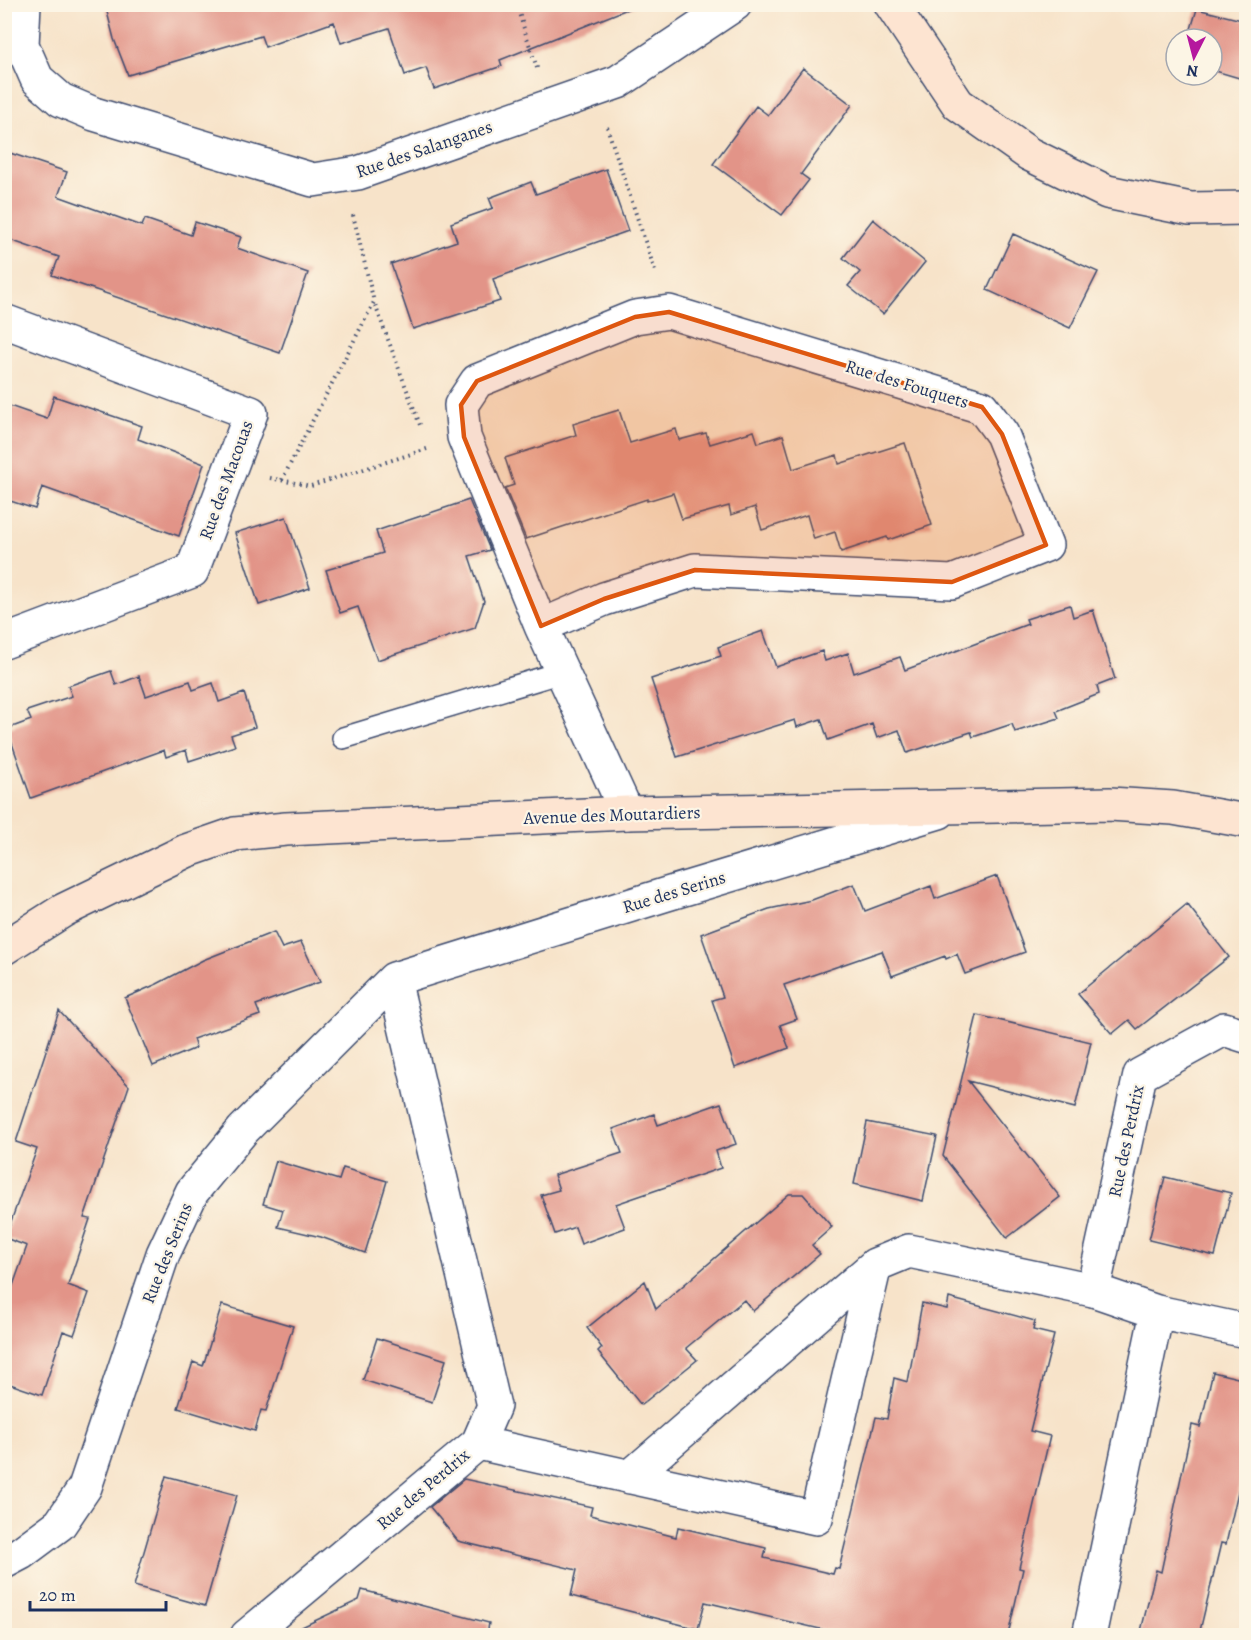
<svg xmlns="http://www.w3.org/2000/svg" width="1251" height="1640" font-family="Alegreya,serif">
<rect width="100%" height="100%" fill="#fcf5e5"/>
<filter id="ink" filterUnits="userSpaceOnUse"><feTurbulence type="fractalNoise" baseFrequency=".0167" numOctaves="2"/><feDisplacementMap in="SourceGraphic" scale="12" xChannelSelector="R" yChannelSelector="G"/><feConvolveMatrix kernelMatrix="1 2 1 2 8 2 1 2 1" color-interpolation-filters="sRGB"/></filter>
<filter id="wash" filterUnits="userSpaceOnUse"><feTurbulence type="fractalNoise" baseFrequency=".008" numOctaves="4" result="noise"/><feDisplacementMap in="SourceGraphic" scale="24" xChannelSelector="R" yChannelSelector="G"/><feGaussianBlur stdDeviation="1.35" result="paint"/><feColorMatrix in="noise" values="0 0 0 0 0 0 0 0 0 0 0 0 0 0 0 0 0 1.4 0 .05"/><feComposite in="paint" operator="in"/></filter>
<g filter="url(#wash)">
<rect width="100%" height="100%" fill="#f7e3c9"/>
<g id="blocks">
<path fill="#e29488" d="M105 4H635V6L500 60 502 66 434 89 426 68 405 75 389 28 341 43 334 22 265 47 261 36 128 75 114 39Z
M1197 9 1246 21V80L1212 70V39H1188Z
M803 68 852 105 801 174 809 180 782 215 713 164 756 106 768 115Z
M4 151 67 172 58 196 142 226 145 219 191 235 195 222 241 237 237 248 308 273 280 353 52 275 59 257 4 238Z
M606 169 628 231 493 279 500 301 413 329 391 264 457 241 451 223 493 208 489 198 531 182 536 194Z
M873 219 925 262 883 314 848 286 860 272 843 258Z
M1013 234 1098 272 1070 328 987 290Z
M54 396 142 426 138 439 204 464 179 536 42 487 35 509 4 499V404L47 419Z
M619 410 630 443 676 429 679 440 706 433 710 444 754 431 758 443 783 435 793 469 837 455 839 464 905 443 932 525 888 540 887 537 841 552 835 532 814 539 807 515 762 530 755 507 731 515 729 506 682 519 673 493 647 501V499L526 539 505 488 514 485 505 458 576 435 573 424Z
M469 500 490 550 469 556 484 601 475 628 377 660 358 607 340 613 326 570 383 553 376 531Z
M286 517 310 588 259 605 235 533Z
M1070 605 1073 617 1093 610 1115 679 1097 686 1099 694 1056 711 1059 718 1015 732 1012 724 973 737 971 732 907 753 899 730 877 738 872 724 828 740 821 719 797 727 795 720 677 757 651 679 721 656 718 647 763 631 776 667 822 651 825 661 848 653 854 673 900 657 905 670 1028 624 1026 619Z
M111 671 116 685 139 676 146 696 190 681 193 690 213 683 219 702 244 693 255 727 231 735 235 746 189 761 186 750 166 757 164 750 31 798 7 729 31 720 27 711 72 696 68 686Z
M997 876 1025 952 965 974 957 954 946 959 945 956 892 976 882 951 784 985 797 1019 780 1025 789 1048 735 1068 712 1000 723 997 701 934 769 909 812 900 854 884 865 911 931 886 935 899Z
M1187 904 1229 957 1137 1029 1129 1020 1112 1034 1078 994Z
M274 932 282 948 301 942 320 982 256 1005 260 1015 193 1039 196 1048 153 1066 125 998 157 984 203 960Z
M59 1011 129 1086 84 1218 90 1219 68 1285 89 1293 74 1335 63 1331 42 1395 4 1382V1311L27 1246 5 1238 37 1149 16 1142Z
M977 1015 1091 1042 1075 1108 968 1081 1060 1197 1007 1238 943 1156Z
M721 1103 736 1144 716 1151 721 1168 616 1204 625 1228 581 1244 575 1227 555 1234 541 1195 559 1190 554 1175 622 1153 613 1129 654 1114 658 1125Z
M867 1122 937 1136 923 1201 854 1184Z
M276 1161 339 1180 343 1168 387 1181 365 1253 321 1237 278 1227 283 1210 263 1204Z
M1165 1177 1231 1193 1215 1256 1149 1240Z
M789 1194H803L832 1227 812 1245 820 1254 753 1311 744 1300 686 1348 697 1360 641 1405 598 1352 602 1348 587 1328 645 1281 656 1309Z
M949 1298 1035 1321 1033 1330 1054 1335 1030 1431 1050 1436 1019 1568 1023 1569 1008 1635H846L705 1602 698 1629 571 1596 577 1570 458 1541 430 1507 464 1479 592 1507 590 1515 676 1537 678 1527 766 1548 764 1558 833 1574 835 1568 839 1569 876 1417 887 1419 894 1378 908 1382 922 1303 947 1309Z
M222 1305 293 1326 266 1411 261 1410 255 1431 178 1408 193 1362 203 1366Z
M377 1338 446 1360 432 1402 363 1380Z
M1213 1372 1246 1380V1457L1226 1544 1221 1543 1199 1635H1140L1156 1570 1161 1572 1192 1425 1200 1427Z
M166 1476 237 1495 205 1606 134 1586Z
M362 1590 489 1623 487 1635H285L359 1600Z"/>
</g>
</g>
<g filter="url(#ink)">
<use href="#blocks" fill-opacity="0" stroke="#3c4a6e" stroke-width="1.5"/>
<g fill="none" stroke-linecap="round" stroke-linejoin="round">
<g stroke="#3c4a6e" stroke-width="24">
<path id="lane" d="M343 738 562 672"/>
</g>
<g stroke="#3c4a6e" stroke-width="36">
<path id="street" d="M24 4 22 45 37 79 61 100 94 114 313 180 358 173 618 82 735 4
M4 321 251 413 192 571 4 642
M541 626 604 599 695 570 952 582 1046 545 1002 434 982 407 669 312 635 317 477 381 461 405 464 437 541 626 627 813
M1093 1290 1140 1075 1224 1029 1246 1036
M478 1443 816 1518 875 1265 909 1251 1093 1290 1157 1312
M630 1477 875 1265
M4 1562 21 1553 60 1524 85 1487 163 1254 192 1192 243 1130 394 979 667 894 939 812
M247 1636 478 1443 494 1406 394 979
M1089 1636 1157 1312 1246 1331"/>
</g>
<g stroke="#3c4a6e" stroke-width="36">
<path id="secondary" d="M891 4 958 104 1029 154 1107 192 1190 209 1246 208
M4 948 64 910 186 851 235 834 286 829 627 813 1110 804 1173 808 1246 821"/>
</g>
<path stroke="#3c4a6e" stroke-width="4" stroke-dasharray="1.5 4.5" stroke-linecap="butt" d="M516 4 537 68
M607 127 656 274
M353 215 374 302
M270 478 311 486 427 449
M282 480 374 302 420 425"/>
<use href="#lane" stroke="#fff" stroke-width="21"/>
<use href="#street" stroke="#fff" stroke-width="33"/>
<use href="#secondary" stroke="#fde4d1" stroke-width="33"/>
</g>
</g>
<path fill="#de5710" fill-opacity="0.2" stroke="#de5710" stroke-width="4.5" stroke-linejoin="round" d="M669 312 982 407 1002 434 1046 545 952 582 695 570 604 599 541 626 464 437 461 405 477 381 635 317Z"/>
<g text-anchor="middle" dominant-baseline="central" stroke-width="4.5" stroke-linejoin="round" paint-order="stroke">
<g font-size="18" fill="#1b2f5e" stroke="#fcf5e5">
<text transform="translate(424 149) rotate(-19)">Rue des Salanganes</text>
<text transform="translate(907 384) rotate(17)">Rue des Fouquets</text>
<text transform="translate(226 480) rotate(-70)">Rue des Macouas</text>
<text transform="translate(612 815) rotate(-2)">Avenue des Moutardiers</text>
<text transform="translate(674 892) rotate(-17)">Rue des Serins</text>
<text transform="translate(1126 1141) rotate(-78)">Rue des Perdrix</text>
<text transform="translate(167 1253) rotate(-68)">Rue des Serins</text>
<text transform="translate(423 1489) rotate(-40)">Rue des Perdrix</text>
</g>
</g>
<rect width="1251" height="1640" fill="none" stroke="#fcf5e5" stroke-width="24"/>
<g transform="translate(1194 57) rotate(186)"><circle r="28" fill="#fcf5e5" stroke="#a2a6af" stroke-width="1.5"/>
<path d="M0-4.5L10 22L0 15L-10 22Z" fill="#b5179e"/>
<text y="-9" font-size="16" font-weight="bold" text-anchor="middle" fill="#1b2f5e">N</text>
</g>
<path d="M30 1601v9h136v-9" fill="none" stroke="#1b2f5e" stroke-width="3"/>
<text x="39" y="1601" font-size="18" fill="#1b2f5e" stroke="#fcf5e5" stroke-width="4.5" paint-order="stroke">20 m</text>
</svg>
